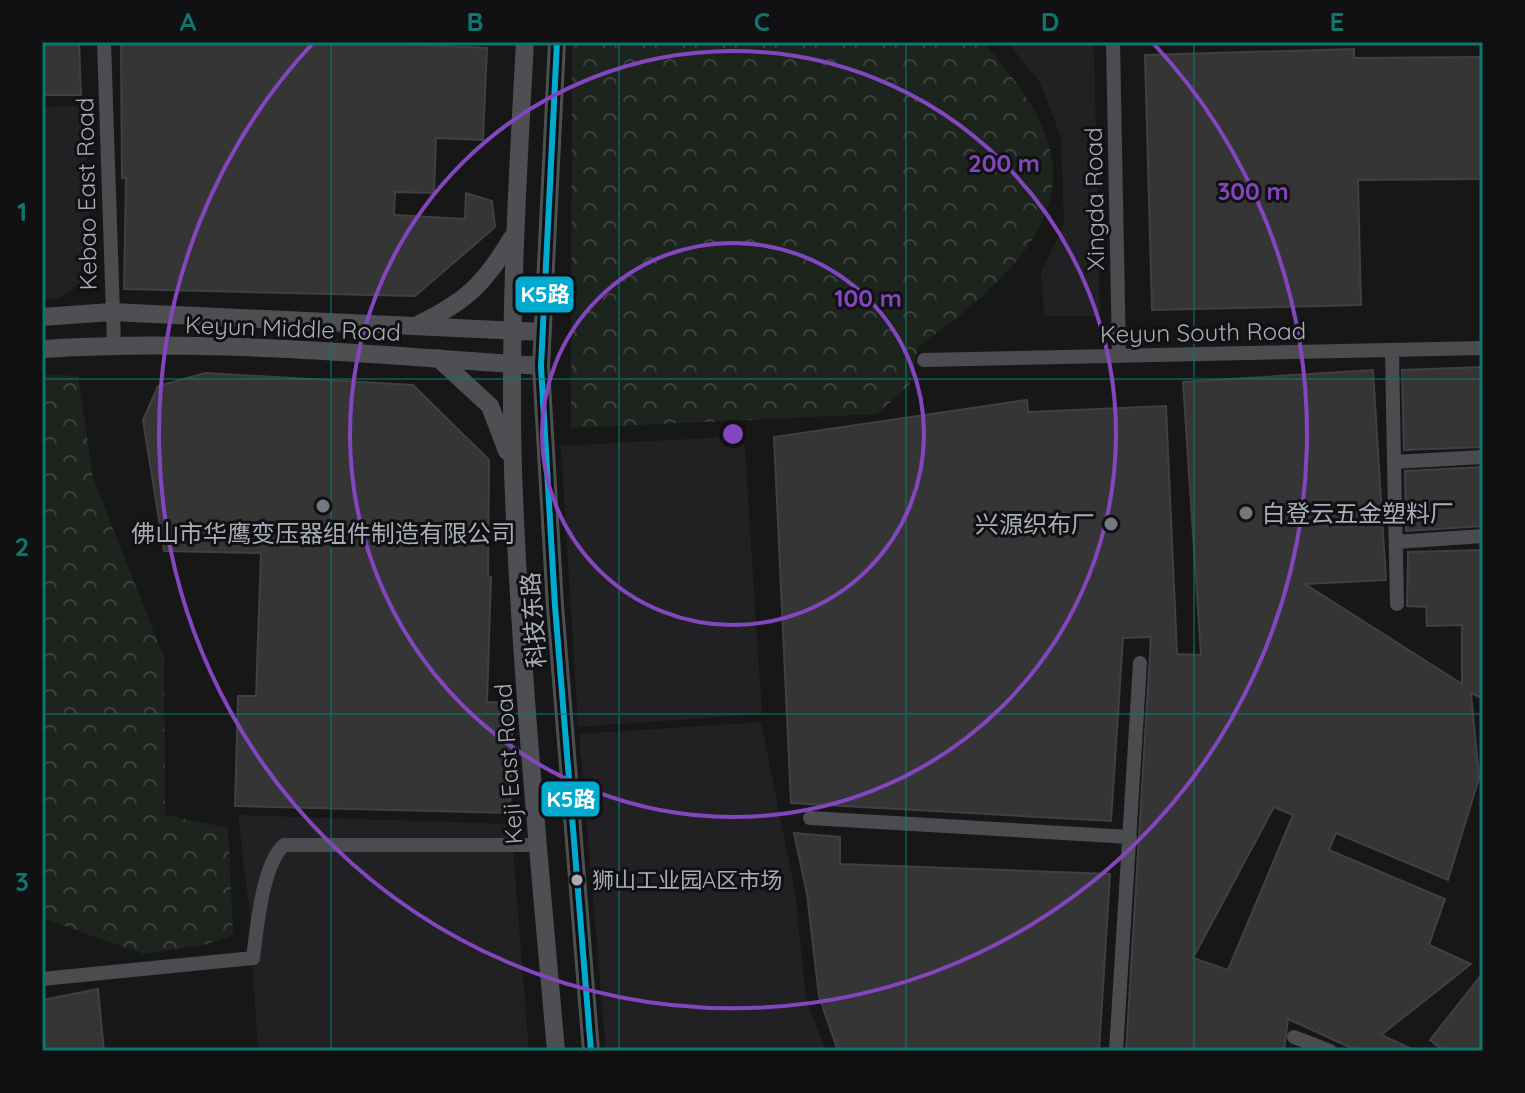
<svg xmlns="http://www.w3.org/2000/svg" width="1525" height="1093" font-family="Quicksand,'Noto Sans SC',sans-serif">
<defs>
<pattern id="forest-crowns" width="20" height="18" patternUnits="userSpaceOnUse" patternTransform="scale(2)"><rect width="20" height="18" fill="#1d241e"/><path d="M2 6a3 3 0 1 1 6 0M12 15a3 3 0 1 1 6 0" fill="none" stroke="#3b413d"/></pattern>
</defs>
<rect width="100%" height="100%" fill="#171717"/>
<path fill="#212123" d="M1007 42H1094L1100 316H1044L1041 272 1064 224 1061 137 1039 81Z
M84 106 91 262 82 281 61 297 42 301V107Z
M744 436 762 714 578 727 561 446Z
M761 722 795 892 806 999 826 1051H606L579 734Z
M238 815 511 824 529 1051H258L249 907Z"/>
<path fill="url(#forest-crowns)" d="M572 42H983C1013 77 1050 120 1053 169 1057 245 972 307 918 347L910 384 877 414 571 428Z
M42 374 78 376 93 478 164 658 165 815 228 828 233 935 203 945 144 954 42 918Z"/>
<path fill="#353536" stroke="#3f4043" stroke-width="2" fill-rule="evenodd" d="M42 42H79L81 95H42Z
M121 42H351L487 48 483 140 436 138 434 193 395 192 394 215 465 219 466 193 492 201 495 227 415 296 124 289 126 178H122Z
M1354 49V58L1483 57V179L1358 180 1361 305 1152 310 1145 55Z
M1483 367V447L1404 450 1402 370Z
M1373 370 1386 580 1305 584 1462 684V625L1427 626 1426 607 1407 606 1408 552 1483 550V699L1471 693 1479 778 1448 880 1336 833 1329 850 1445 899 1429 945 1471 964 1381 1035 1416 1051H1358L1288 1019 1284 1051H1126L1151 637 1123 638 1111 821 791 803 774 437 1027 400 1028 412 1166 406 1177 654 1201 655 1183 382ZM1274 807 1293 815 1228 970 1193 958Z
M205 373 413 385 489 460 488 576 491 577 487 702 513 703 510 813 235 806 238 696H256L261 553 164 551 143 420 158 386Z
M1483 467V526L1406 531 1405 471Z
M794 833 840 837V864L1110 874 1099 1051H838L819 996 807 894Z
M1483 973V1051H1444L1430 1040Z
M98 989 104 1051H42V1000Z"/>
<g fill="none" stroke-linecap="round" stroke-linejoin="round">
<path stroke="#4b4c50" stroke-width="14" d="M104 42 114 344
M1113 42 1119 356
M1392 350 1394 462
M924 360 1483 348
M1396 542 1483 536
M1397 604 1394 462 1483 457
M810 818 1130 837
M42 979 253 958C257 928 262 865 284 845H537
M1294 1037 1330 1051
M1116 1051 1140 663"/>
<path stroke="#4d4f52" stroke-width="18" d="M525 42C517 185 509 328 513 471 520 665 539 858 556 1051
M557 42 541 366 555 606 591 1051
M42 317 111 312 543 332
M419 324C467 301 485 283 512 238
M42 349C207 338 376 355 541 366
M438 358 490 406 507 451"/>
<g stroke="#111113" stroke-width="12">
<path id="bus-1" d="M557 42 541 366 555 606 591 1051"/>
</g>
<use href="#bus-1" stroke="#00a9ce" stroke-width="6"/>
</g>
<path fill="none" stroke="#0f766e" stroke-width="2" stroke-opacity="0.55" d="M331 42V1051M619 42V1051M906 42V1051M1194 42V1051M42 379H1483M42 714H1483"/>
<g fill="none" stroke="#8446be" stroke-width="4">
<circle cx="733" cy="434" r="191"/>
<circle cx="733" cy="434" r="383"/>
<path d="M1153 43A574 574 0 1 1 313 43"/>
</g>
<g fill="#757880" stroke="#111113" stroke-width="3">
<circle cx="323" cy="506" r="8"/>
<circle cx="1246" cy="513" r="8"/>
<circle cx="1111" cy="524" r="8"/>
</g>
<circle fill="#a8adb8" stroke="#111113" stroke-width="3" cx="577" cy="880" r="7"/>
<g text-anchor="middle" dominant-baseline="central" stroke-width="6" stroke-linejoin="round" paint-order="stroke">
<g font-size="22" fill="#a8adb8" stroke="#111113" text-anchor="start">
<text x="592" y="880">狮山工业园A区市场</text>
</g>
<g font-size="24" fill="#a8adb8" stroke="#111113">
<text transform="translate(86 194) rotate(-91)">Kebao East Road</text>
<text transform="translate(1094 199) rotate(-91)">Xingda Road</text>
<text transform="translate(293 328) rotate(2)">Keyun Middle Road</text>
<text transform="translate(1203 332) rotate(-1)">Keyun South Road</text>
<text transform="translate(533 620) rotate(-94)">科技东路</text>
<text transform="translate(508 764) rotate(-94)">Keji East Road</text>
</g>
<g font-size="24" fill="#a8adb8" stroke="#111113" text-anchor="start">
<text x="1262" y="513">白登云五金塑料厂</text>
<text x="1095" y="524" text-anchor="end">兴源织布厂</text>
<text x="323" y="533" text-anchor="middle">佛山市华鹰变压器组件制造有限公司</text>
</g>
</g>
<circle cx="733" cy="434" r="12" fill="#8446be" stroke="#111113" stroke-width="4"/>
<g font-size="24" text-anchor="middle" font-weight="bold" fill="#8446be" stroke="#111113" stroke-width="6" stroke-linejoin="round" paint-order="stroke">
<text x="1004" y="172">200 m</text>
<text x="1253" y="200">300 m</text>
<text x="868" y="307">100 m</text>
</g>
<g stroke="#111113" stroke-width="3">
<rect x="514" y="275" width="61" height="39" rx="8" fill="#00a9ce"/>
<rect x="540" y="780" width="61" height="38" rx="8" fill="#00a9ce"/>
</g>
<g font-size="22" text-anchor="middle" font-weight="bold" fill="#fff">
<text x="545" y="302">K5路</text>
<text x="571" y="807">K5路</text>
</g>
<rect width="1525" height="1093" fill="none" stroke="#111113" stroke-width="88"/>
<rect x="44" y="44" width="1437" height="1005" fill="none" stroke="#0f766e" stroke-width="3"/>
<g font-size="26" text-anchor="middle" font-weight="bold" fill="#0f766e">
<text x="188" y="31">A</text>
<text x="475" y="31">B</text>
<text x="762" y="31">C</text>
<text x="1050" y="31">D</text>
<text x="1337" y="31">E</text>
<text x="22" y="221">1</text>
<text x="22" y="556">2</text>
<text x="22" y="891">3</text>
</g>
</svg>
